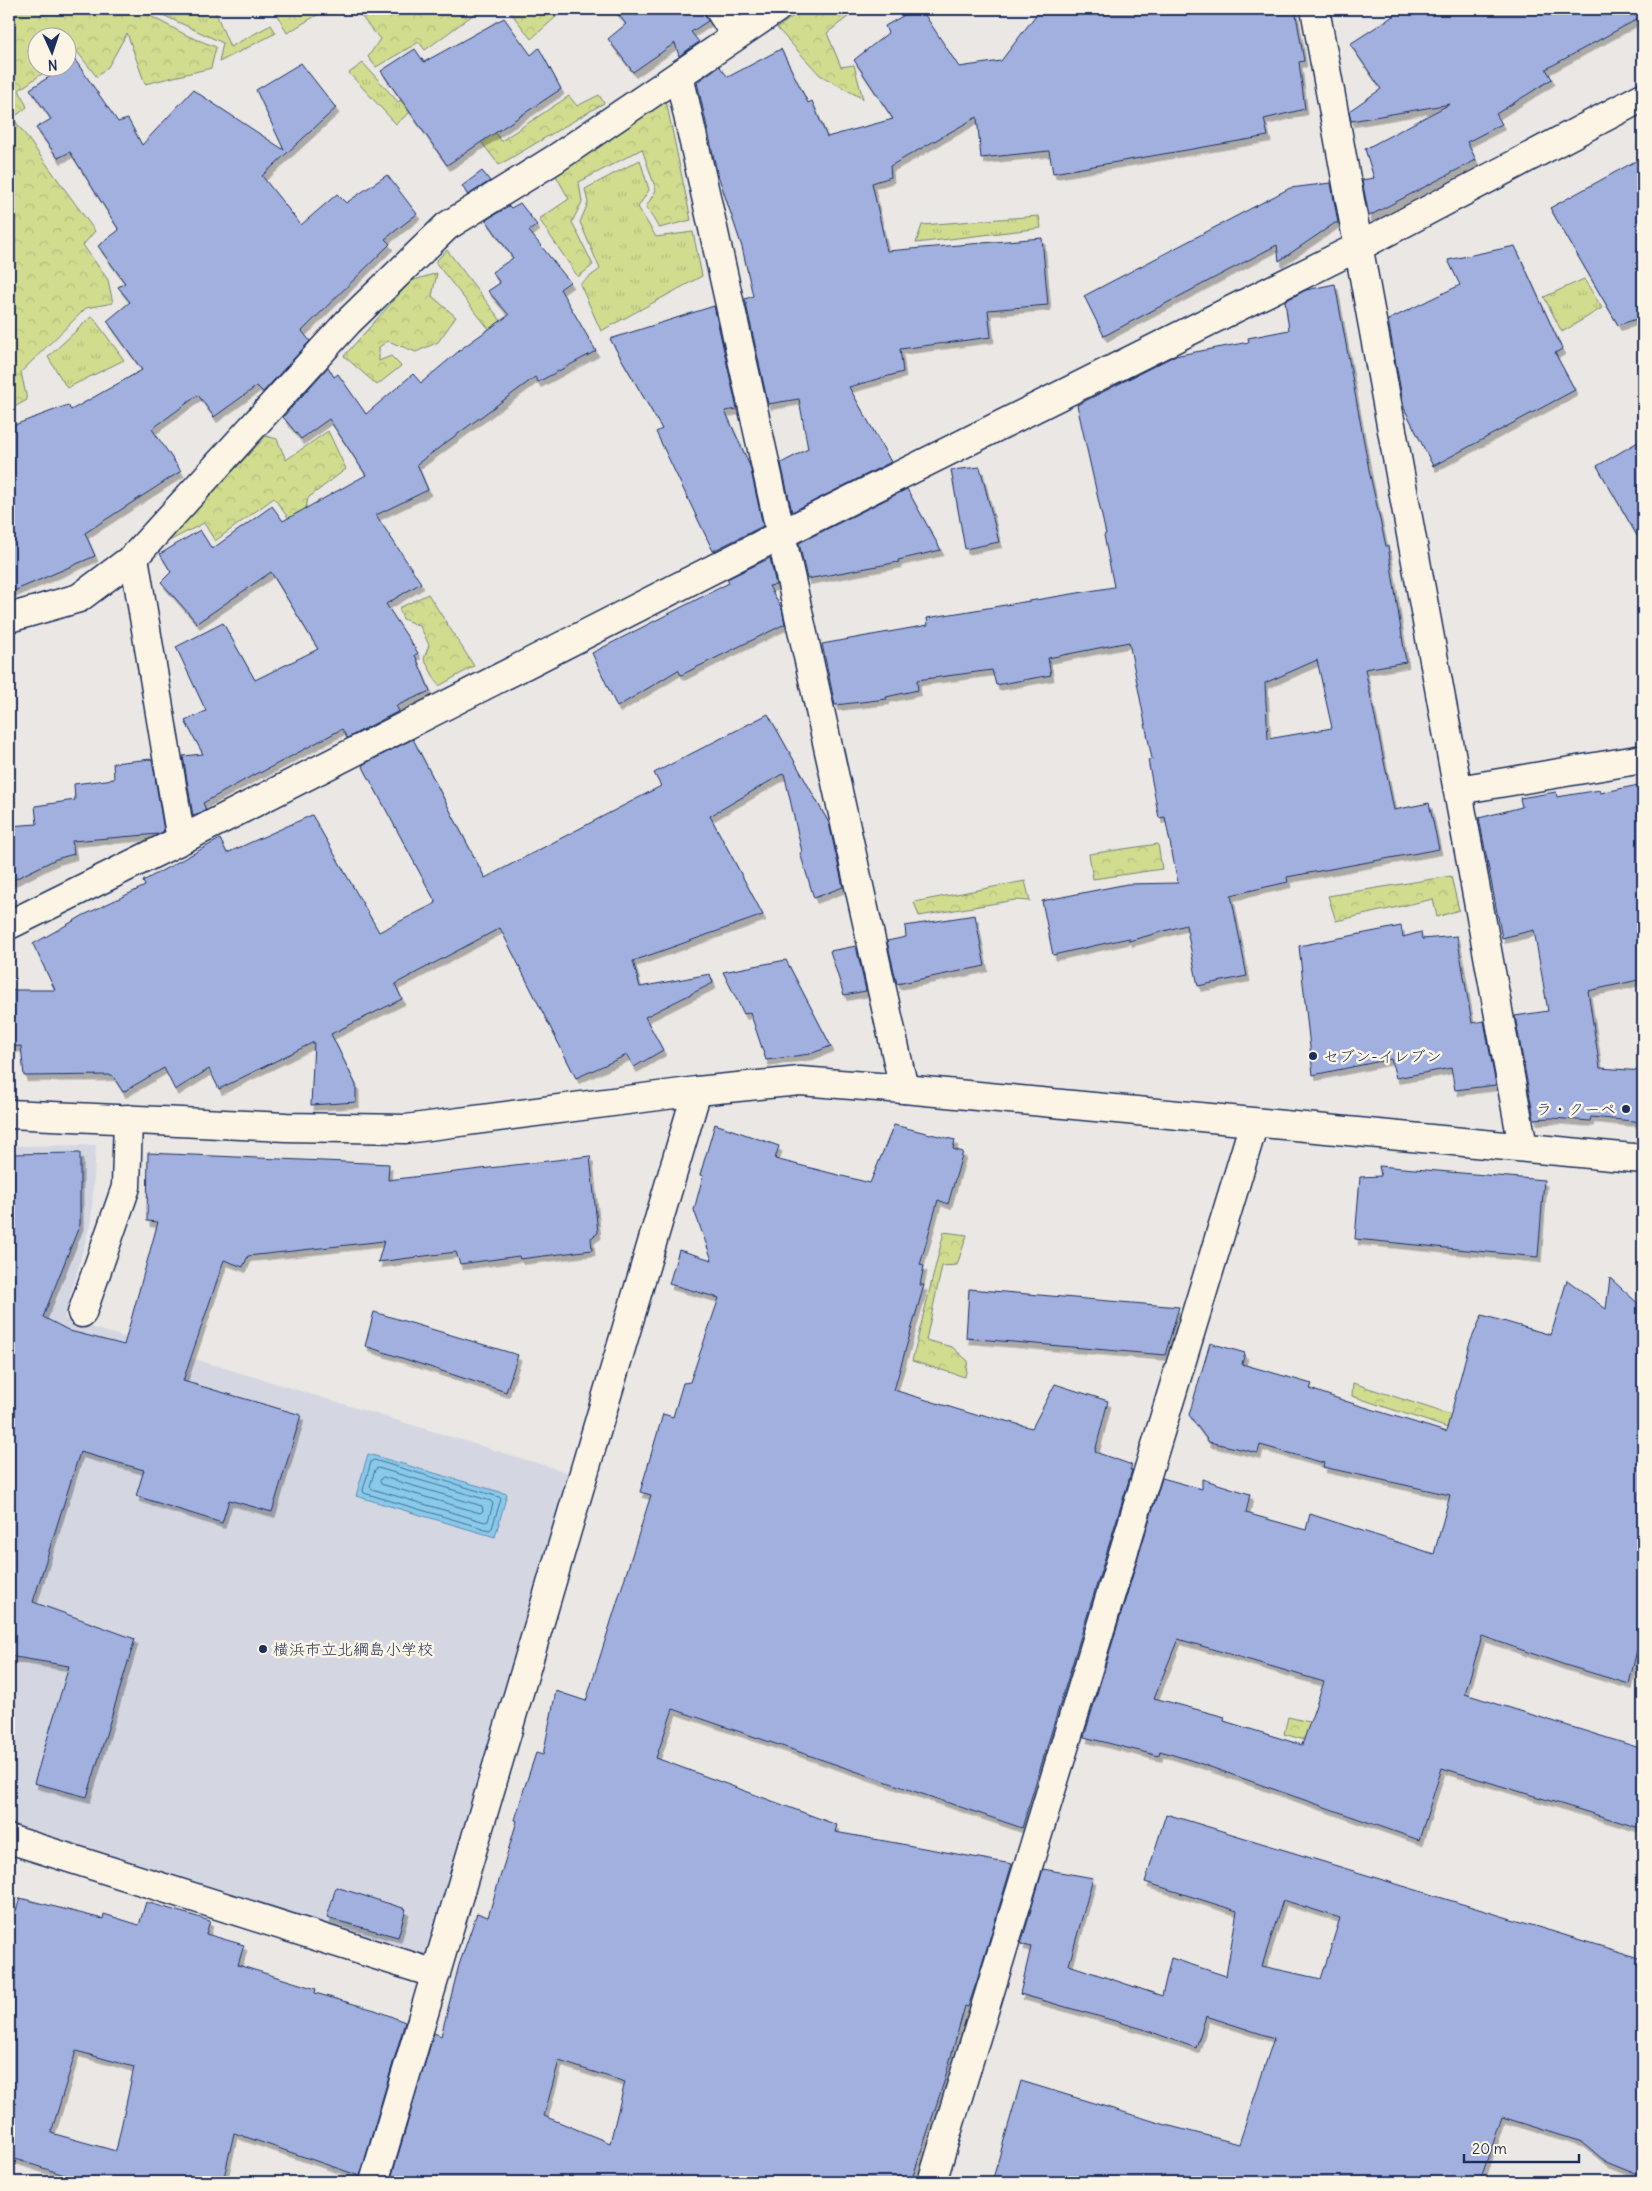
<svg xmlns="http://www.w3.org/2000/svg" width="1652" height="2191" font-family="Delius,'Klee One',sans-serif">
<defs>
<pattern id="grass-tufts" width="24" height="20" patternUnits="userSpaceOnUse" patternTransform="scale(1.25)"><rect width="24" height="20" fill="#d1dc8f"/><path d="M3 7l-1-3M5 7V3M7 7l1-3M15 17l-1-3M17 17v-4M19 17l1-3" fill="none" stroke="#b3bd7e"/></pattern>
<pattern id="forest-crowns" width="20" height="18" patternUnits="userSpaceOnUse" patternTransform="scale(1.25)"><rect width="20" height="18" fill="#d1dc8f"/><path d="M2 6a3 3 0 1 1 6 0M12 15a3 3 0 1 1 6 0" fill="none" stroke="#b3bd7e"/></pattern>
<filter id="shadow"><feDropShadow dx="3" dy="5.5" stdDeviation="0" flood-color="#0004"/></filter>
</defs>
<rect width="100%" height="100%" fill="#eae7e4"/>
<filter id="ink" filterUnits="userSpaceOnUse"><feTurbulence type="fractalNoise" baseFrequency=".02" numOctaves="2"/><feDisplacementMap in="SourceGraphic" scale="10" xChannelSelector="R" yChannelSelector="G"/><feConvolveMatrix kernelMatrix="1 2 1 2 8 2 1 2 1" color-interpolation-filters="sRGB"/></filter>
<g filter="url(#ink)">
<path fill="#d4d6e2" d="M96 1145 91 1221 64 1319 569 1473 427 1958 9 1825V1146Z"/>
<path fill="url(#grass-tufts)" stroke="#768676" d="M150 9H193L195 11 198 9H219L215 11 230 47 271 25 276 33 219 62 223 43Z
M363 63 398 102 417 91 426 99 396 124 349 73Z
M640 160 649 190 638 207 656 237 693 232 702 276 601 331 580 284 600 269 580 222 588 203 585 189Z
M1039 216 1041 228 916 243 922 225Z
M1584 279 1602 308 1562 332 1544 297Z
M92 316 124 360 67 388 48 357Z"/>
<path fill="url(#forest-crowns)" stroke="#768676" d="M9 9H141V11L188 36 216 47 211 68 145 84 127 33 108 67 97 77 75 49 68 55V38H38V68H50L19 90 27 107 13 118 95 231 83 245 108 280 113 303 86 308 21 372 27 400 9 410Z
M275 9H327L287 33Z
M355 9H481L425 50 419 42 376 67 368 57 380 39Z
M508 9H565L531 39Z
M803 9H858L827 33 841 67 854 65 863 99 820 75 777 28Z
M469 89 501 141 569 96 577 106 599 95 604 103 499 165 462 117Z
M666 101 691 220 659 228 646 207 656 190 642 149 579 182 582 202 572 222 593 265 578 277 539 219 569 199 555 174Z
M447 250 515 339 506 350 435 262Z
M437 273 432 296 456 317 438 342 416 352 388 341 379 347V361L391 356 401 366 377 385 344 356 411 281Z
M328 431 346 469 308 498 305 513 291 522 274 498 215 541 204 523 165 543 266 436 277 439 286 460Z
M428 594 474 666 439 686 424 659 429 645 420 626 403 619 399 608Z
M1158 844 1162 869 1093 879 1089 854Z
M1451 876 1459 910 1437 917 1433 899 1336 921 1328 896Z
M1025 881 1030 901 1015 900 919 916 914 902Z
M944 1232 967 1235 957 1265 942 1266 926 1340 952 1347 968 1361 965 1377 912 1361Z
M1353 1383 1451 1415 1448 1428 1352 1396Z
M1288 1717 1347 1731 1342 1751 1284 1734Z"/>
<path fill="#89caea" stroke="#5d8cb2" d="M368 1454 507 1494 495 1537 356 1496Z"/>
<g fill="none" stroke-linecap="round" stroke-linejoin="round">
<path stroke="#476d96" stroke-width="1" d="M374 1460 499 1497 501 1499 492 1528 489 1530 364 1493 363 1490 371 1462Z
M378 1468 491 1501 493 1504 488 1521 485 1522 372 1489 370 1486 375 1470Z
M383 1477 482 1506 483 1511 480 1513 381 1484 380 1481Z"/>
</g>
<path fill="#a2b0df" stroke="#1b2f5e" fill-rule="evenodd" filter="url(#shadow)" d="M614 9H704L708 21 691 32 699 42 679 56 675 43 633 72 608 39 626 24Z
M915 9H921L959 67 1001 61 1039 11 1059 9H1295L1304 61 1299 62 1305 109 1264 119 1268 136 1053 173 1049 151 981 158 977 117 890 166 891 177 872 183 887 251 1042 238 1048 305 988 310 991 337 900 349 903 372 849 387 891 462 792 512 781 463 808 449 799 399 768 404 745 299 753 296 742 247 717 172 697 82 719 66 728 77 781 49 808 103 812 101 827 137 893 119 854 60 888 33 885 26Z
M1404 9H1643V16L1546 69 1552 79 1496 114 1502 124 1467 142 1476 160 1369 216 1362 180 1374 178 1365 149 1450 104 1351 121 1349 111 1381 89 1350 44Z
M504 18 531 55 539 48 561 89 447 165 381 71 415 49 424 62Z
M75 60 118 122 128 119 142 145 193 90 284 150 256 90 301 63 336 108 262 176 301 225 337 194 346 203 387 175 417 214 385 239 390 244 302 331 310 341 263 392 257 386 214 417 198 395 152 429 181 471 85 533 95 556 9 593V427L68 405 71 410 142 370 107 321 130 302 118 287 125 283 98 246 119 230 70 152 58 158 36 128 51 119 30 89 63 68H68V65Z
M1643 157V317L1618 325 1550 208Z
M482 171 490 181 468 195 462 186Z
M1331 183 1338 223H1335L1279 261 1277 245 1104 336 1084 296 1290 188Z
M520 203 537 225 529 231 570 282 560 289 596 351 538 382 535 377 417 464 428 490 376 515 421 583 386 604 418 653 415 655 430 691 396 706 399 711 347 738 342 729 260 773 259 772 203 803 206 810 193 816 183 756 203 754 185 721 206 711 176 647 223 623 255 680 318 649 271 572 197 623 161 582 171 572 160 554 200 530 212 549 272 506 283 521 366 475 329 419 301 439 283 417 328 367 334 377 338 374 366 414 413 374 421 383 465 346 509 315 488 291 500 283 492 272 513 258 486 220 509 206 511 208Z
M1515 246 1562 349 1555 353 1575 390 1433 466 1404 408 1388 320 1460 285 1448 260Z
M1335 284 1370 475 1386 546H1388L1406 662 1365 669 1394 810 1429 803 1439 849 1287 877 1288 882 1231 895 1247 976 1198 986 1186 925 1129 941V938L1053 955 1042 901 1127 884 1178 883 1165 817 1159 818 1148 760 1152 759 1129 642 1048 658 1051 675 996 685 992 670 917 680 918 690 886 697 887 699 835 705 822 644 928 625 927 618 1114 587 1104 535 1106 534 1077 405 1174 356 1249 342 1248 338 1289 330 1285 301 1306 290ZM1317 660 1332 728 1268 739 1265 683Z
M714 306 737 409 725 411 750 466 763 526 713 551 656 432 662 429 610 339Z
M1643 439V546L1597 466Z
M980 467 999 542 965 549 951 470Z
M907 489 941 550 898 560 899 562 807 579 799 543Z
M770 558 776 585 769 586 782 609 785 624 681 675 678 670 617 707 592 653 729 583 727 579Z
M768 714 829 823 843 887 814 898 800 853 802 852 784 773 710 816 763 915 633 961 640 987 710 974 713 983 645 1017 663 1050 634 1067 627 1055 576 1078 500 928 395 984 402 999 331 1034 356 1085V1102L311 1105 314 1042 219 1089 209 1069 175 1090 164 1068 123 1092 112 1075 24 1076 21 1046 9 1047V990H55L33 944 84 915 145 886 143 881 220 839 227 853 312 815 379 932 436 903 362 765 413 739 485 878 661 786 654 773Z
M152 759 164 831 159 834 72 841 74 854 56 859 9 882V826L37 824 35 806 75 800 74 784 114 779 113 763Z
M1643 784V979L1588 991 1600 1068 1643 1071V1122L1591 1117 1590 1121 1552 1118 1534 1119 1515 1016 1548 1011 1534 930 1502 938 1479 818 1522 807 1520 798 1556 792 1557 797 1600 790V793Z
M975 915 985 966 897 984 887 941 906 937 905 926Z
M1401 926 1403 937 1421 932 1422 939 1457 936 1472 1023 1484 1021 1496 1085 1455 1090 1451 1068 1396 1078 1391 1059 1313 1075 1299 946Z
M856 946 866 991 844 995 830 951Z
M786 960 831 1046 810 1054 766 1060 750 1012 744 1014 723 972Z
M715 1124 779 1146 775 1159 870 1183 894 1125 955 1140 953 1149 963 1152 948 1204 938 1200 920 1265 924 1266 920 1285H924L894 1390 979 1416 980 1414 1032 1428 1055 1384 1108 1401 1095 1452 1132 1465 1130 1470H1132L1022 1828 673 1709 656 1758 837 1825 835 1832 1012 1864 977 1981 968 2007 965 2006 944 2082 911 2182H390L434 2033 441 2036 459 1965 477 1913 488 1917 517 1821 515 1820 524 1789 536 1753 543 1755 556 1691 586 1701 651 1495 640 1492 663 1414 673 1417 683 1383 690 1382 719 1298 669 1284 679 1250 712 1260 694 1210 703 1176 700 1175ZM559 2061 625 2082 610 2143 544 2116Z
M80 1153V1224L43 1317 70 1331 124 1345 158 1222 147 1221 148 1153 389 1164 388 1180 590 1156 598 1233 591 1238 592 1250 520 1259 519 1256 460 1264 456 1252 378 1262 384 1241 248 1256 243 1267 224 1260 183 1381 301 1415 272 1512 229 1500 222 1523 136 1496 144 1470 80 1452 33 1602 135 1639 87 1797 34 1783 69 1666 9 1656V1154Z
M1379 1166 1544 1180 1538 1257 1355 1239 1360 1177 1381 1176Z
M1610 1278 1643 1308V1624L1629 1684 1565 1665 1482 1636 1465 1694 1643 1749V1829L1442 1768 1419 1840 1190 1760 1160 1751 1159 1756 1084 1737 1162 1478 1202 1489V1479L1250 1494 1246 1513 1306 1530 1310 1514 1434 1554 1450 1495 1323 1467 1324 1463 1260 1445 1258 1453 1209 1442 1189 1415 1210 1343 1245 1353 1242 1364 1312 1384 1310 1389 1348 1402 1446 1432 1469 1345 1482 1315 1551 1335 1567 1280 1606 1309ZM1178 1639 1324 1682 1302 1745 1224 1721 1225 1717 1154 1698Z
M969 1289 1179 1307 1165 1355 966 1338Z
M374 1312 518 1355 506 1392 365 1346Z
M1166 1814 1643 1959V2177L1606 2162 1582 2142 1502 2117 1480 2182H992L1021 2081 1166 2125 1239 2144 1274 2038 1206 2016 1196 2048 1143 2029 1020 1994 1031 1947 1021 1944 1043 1869 1093 1878 1069 1965 1162 1996 1171 1958 1226 1976 1237 1911 1145 1882ZM1283 1900 1340 1918 1321 1979 1262 1966Z
M336 1887 406 1909 398 1937 327 1918Z
M20 1898 103 1919 104 1914 139 1925 146 1902 191 1915 210 1921 206 1934 244 1945 238 1965 316 1989 315 1993 375 2010 405 2022 360 2176 234 2133 223 2182H86L9 2157V1934ZM76 2051 134 2067 116 2151 51 2133Z"/>
<g fill="none" stroke-linecap="round" stroke-linejoin="round">
<g stroke="#1b2f5e" stroke-width="31">
<path id="street" d="M719 9 736 36
M1315 9 1523 1147
M679 75 904 1089
M134 557 181 840
M9 618 79 598 134 557 348 322 447 226 555 159 776 9
M1458 790 1643 759
M9 925 181 840 780 535 1358 247 1643 97
M82 1313 126 1187 128 1119
M9 1839 436 1974
M374 2182 697 1091
M932 2182 1254 1123"/>
</g>
<g stroke="#1b2f5e" stroke-width="31">
<path id="secondary" d="M9 1114 286 1127 406 1129 697 1091 800 1081 904 1089 1643 1159"/>
</g>
<use href="#street" stroke="#fcf5e5" stroke-width="28"/>
<use href="#secondary" stroke="#fcf5e5" stroke-width="28"/>
</g>
</g>
<g fill="#1b2f5e" stroke="#fcf5e5" stroke-width="2">
<circle cx="1313" cy="1056" r="5"/>
<circle cx="1626" cy="1109" r="5"/>
<circle cx="263" cy="1649" r="5"/>
</g>
<g text-anchor="middle" dominant-baseline="central" stroke-width="5" stroke-linejoin="round" paint-order="stroke">
<g font-size="16" fill="#1b2f5e" stroke="#fcf5e5" text-anchor="start">
<text x="1323" y="1056">セブン-イレブン</text>
<text x="1616" y="1109" text-anchor="end">ラ・クーペ</text>
<text x="273" y="1649">横浜市立北綱島小学校</text>
</g>
</g>
<rect width="1652" height="2191" fill="none" stroke="#fcf5e5" stroke-width="30"/>
<rect x="15" y="15" width="1622" height="2161" fill="none" stroke="#1b2f5e" stroke-width="2" filter="url(#ink)"/>
<g transform="translate(52 52) rotate(177)"><circle r="24" fill="#fcf5e5" stroke="#a2a6af"/>
<path d="M0-4L9 19L0 12L-9 19Z" fill="#1b2f5e"/>
<text y="-8" font-size="14" font-weight="bold" text-anchor="middle" fill="#1b2f5e">N</text>
</g>
<path d="M1464 2154v8h115v-8" fill="none" stroke="#1b2f5e" stroke-width="2.5"/>
<text x="1472" y="2154" font-size="15" fill="#1b2f5e" stroke="#fcf5e5" stroke-width="4" paint-order="stroke">20 m</text>
</svg>
